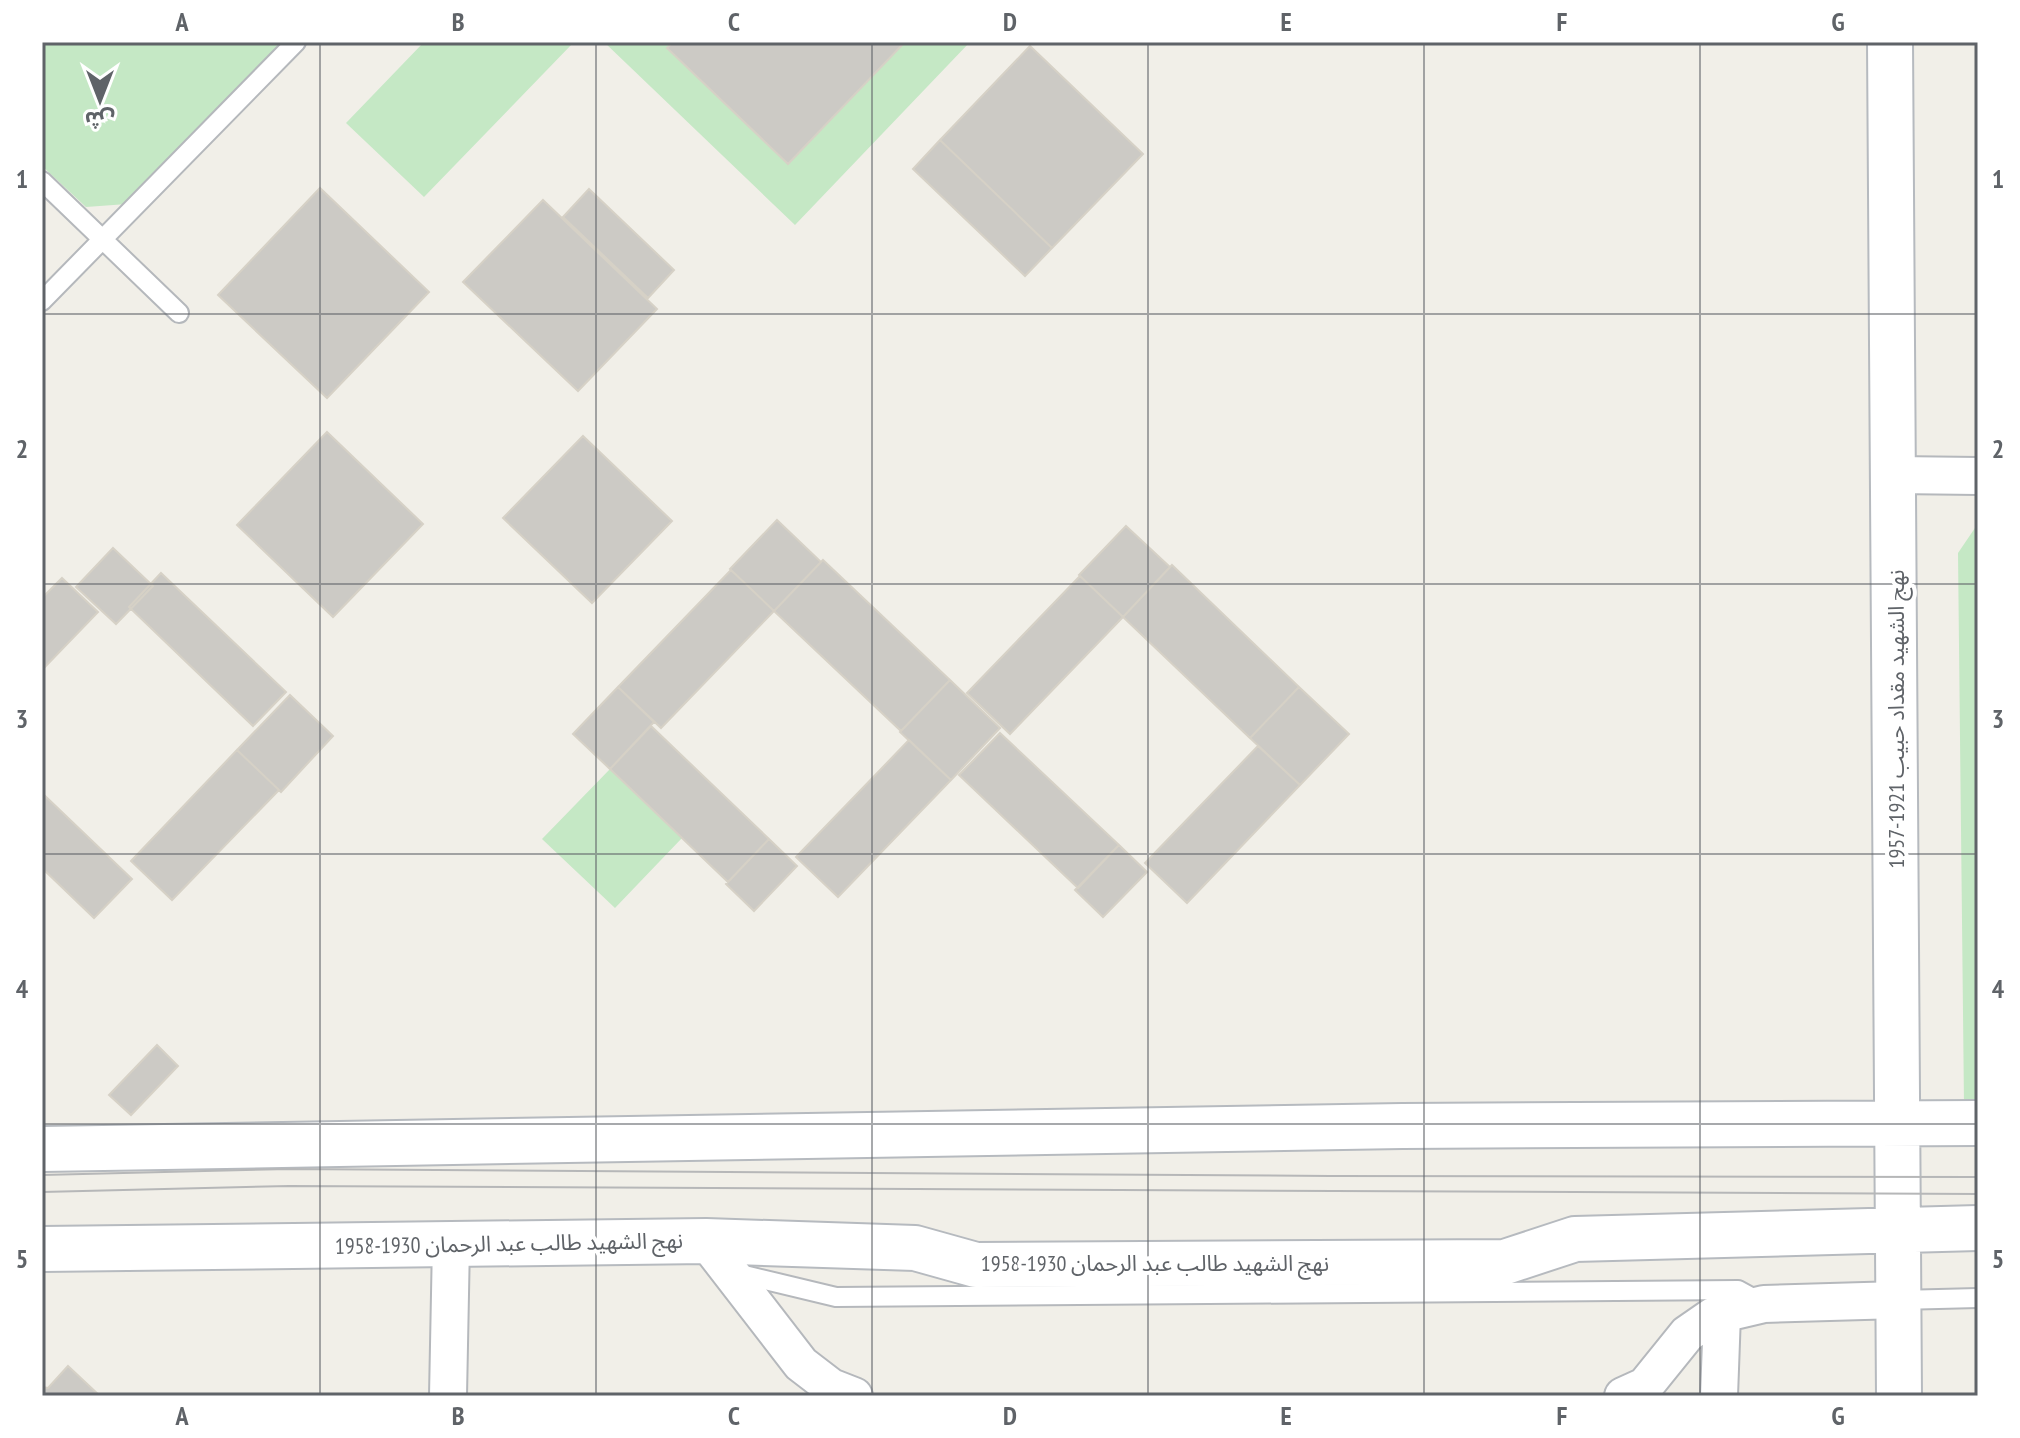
<svg xmlns="http://www.w3.org/2000/svg" width="2020" height="1438" font-family="'PT Sans Narrow','Noto Sans Arabic',sans-serif">
<rect width="100%" height="100%" fill="#f1efe8"/>
<path fill="#c5e8c5" d="M42 42H287L127 204 86 207 42 166Z
M424 42H574L424 197 346 123Z
M604 42H970L795 225Z
M1977 525 1978 1105H1964L1958 553Z
M610 769 682 838 615 908 542 839Z"/>
<path fill="#cccac5" stroke="#d6d1c6" stroke-width="2" d="M673 42H905L788 164 667 48Z
M1030 46 1143 154 1052 248 940 140Z
M940 140 1052 248 1025 276 913 169Z
M320 188 429 292 327 398 218 295Z
M589 189 674 270 648 298 563 217Z
M543 200 657 309 578 391 463 282Z
M327 432 423 524 333 617 237 525Z
M583 436 672 521 592 603 503 518Z
M777 520 821 562 774 611 730 569Z
M1126 526 1170 567 1123 617 1079 575Z
M113 548 153 586 116 624 76 587Z
M823 560 950 680 901 731 774 611Z
M1172 565 1299 687 1250 738 1123 617Z
M731 570 774 611 661 728 618 687Z
M161 573 286 692 253 726 129 607Z
M1080 576 1123 617 1010 734 967 693Z
M62 578 98 612 42 670V598Z
M950 680 1000 728 951 780 900 732Z
M618 687 654 722 610 769 573 734Z
M1299 687 1349 734 1300 785 1250 738Z
M290 695 333 736 281 792 237 750Z
M651 726 769 839 728 882 610 769Z
M1000 733 1119 845 1078 888 959 775Z
M909 740 951 780 838 897 796 857Z
M1258 746 1300 785 1187 903 1145 863Z
M237 750 279 790 172 900 131 861Z
M42 793 132 879 94 918 42 868Z
M769 839 797 866 754 911 726 884Z
M1119 845 1147 872 1103 917 1075 890Z
M157 1045 178 1066 131 1115 109 1095Z
M68 1366 100 1396H42V1387L48 1388Z"/>
<g fill="none" stroke-linecap="round" stroke-linejoin="round">
<g stroke="#b5b8bc" stroke-width="22">
<path id="lane" d="M42 181 179 313
M42 301 296 42
M736 1273 836 1297 1738 1290 1760 1302
M1899 1300 1978 1298"/>
</g>
<g stroke="#b5b8bc" stroke-width="40">
<path id="street" d="M1895 475 1978 476
M706 1241 801 1364 831 1387 854 1396
M448 1396 451 1243
M1623 1396 1645 1386 1687 1334 1713 1316 1764 1304 1899 1300
M1719 1396 1722 1314"/>
</g>
<g stroke="#b6babf" stroke-width="48">
<path id="secondary" d="M1890 42 1899 1396
M42 1149 1402 1126 1978 1123
M42 1249 706 1241 915 1248 976 1265 1505 1262 1575 1239 1978 1228"/>
</g>
<use href="#lane" stroke="#fff" stroke-width="18"/>
<use href="#street" stroke="#fff" stroke-width="36"/>
<use href="#secondary" stroke="#fff" stroke-width="44"/>
<path stroke="#b6b7b8" stroke-width="2" d="M42 1175 289 1169 1330 1176 1978 1177
M42 1192 289 1186 1978 1194"/>
</g>
<path fill="none" stroke="#5f6368" stroke-width="2" stroke-opacity="0.55" d="M320 42V1396M596 42V1396M872 42V1396M1148 42V1396M1424 42V1396M1700 42V1396M42 314H1978M42 584H1978M42 854H1978M42 1124H1978"/>
<g text-anchor="middle" dominant-baseline="central" stroke-width="8" stroke-linejoin="round" paint-order="stroke">
<g font-size="22" fill="#5f6368" stroke="#fff">
<text transform="translate(1896 719) rotate(-90)">نهج الشهيد مقداد حبيب 1921-1957</text>
<text transform="translate(509 1243) rotate(-1)">نهج الشهيد طالب عبد الرحمان 1930-1958</text>
<text x="1155" y="1263">نهج الشهيد طالب عبد الرحمان 1930-1958</text>
</g>
</g>
<rect width="2020" height="1438" fill="none" stroke="#ffffff" stroke-width="88"/>
<g transform="translate(100 100) rotate(180)" stroke="#ffffff" stroke-width="6" paint-order="stroke">
<path d="M0-6L14 30L0 20L-14 30Z" fill="#5f6368"/>
<text y="-12" font-size="22" font-weight="bold" text-anchor="middle" fill="#5f6368">ش</text>
</g>
<rect x="44" y="44" width="1932" height="1350" fill="none" stroke="#5f6368" stroke-width="3"/>
<g font-size="26" text-anchor="middle" font-weight="bold" fill="#5f6368">
<text x="182" y="31">A</text>
<text x="458" y="31">B</text>
<text x="734" y="31">C</text>
<text x="1010" y="31">D</text>
<text x="1286" y="31">E</text>
<text x="1562" y="31">F</text>
<text x="1838" y="31">G</text>
<text x="22" y="188">1</text>
<text x="1998" y="188">1</text>
<text x="22" y="458">2</text>
<text x="1998" y="458">2</text>
<text x="22" y="728">3</text>
<text x="1998" y="728">3</text>
<text x="22" y="998">4</text>
<text x="1998" y="998">4</text>
<text x="22" y="1268">5</text>
<text x="1998" y="1268">5</text>
<text x="182" y="1425">A</text>
<text x="458" y="1425">B</text>
<text x="734" y="1425">C</text>
<text x="1010" y="1425">D</text>
<text x="1286" y="1425">E</text>
<text x="1562" y="1425">F</text>
<text x="1838" y="1425">G</text>
</g>
</svg>
